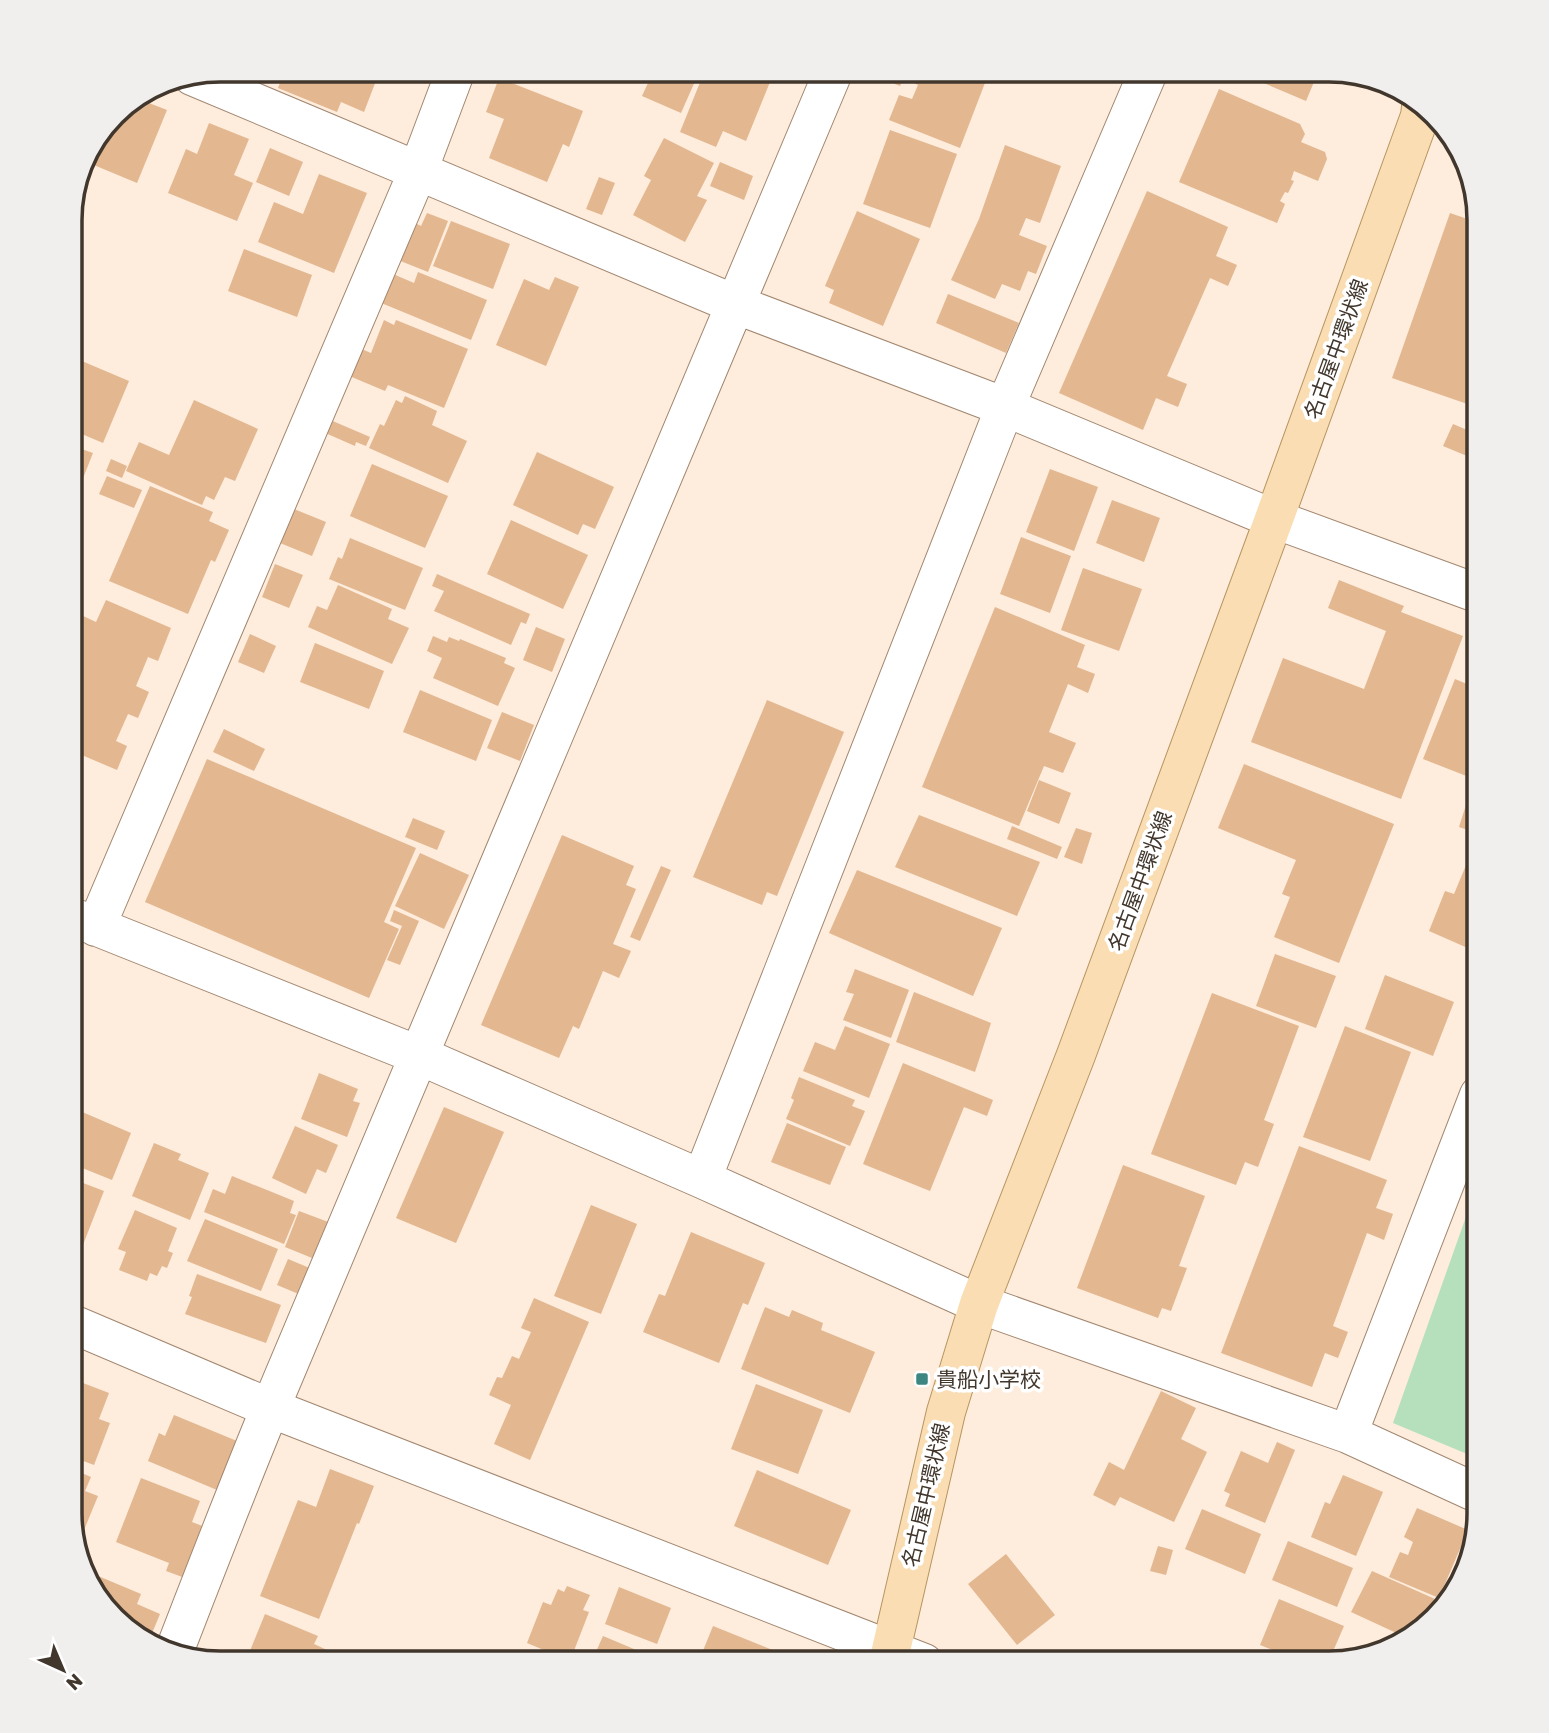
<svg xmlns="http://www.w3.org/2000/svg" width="1549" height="1733" font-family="Rubik,'Noto Sans JP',sans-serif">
<rect width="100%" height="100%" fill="#feecdc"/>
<path fill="#b6e0bb" d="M1479 1180V1459L1393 1423Z"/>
<path fill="#e3b790" d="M285 70H374V71L379 73 364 112 341 102 337 112 278 88Z
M551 70H613L608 83 586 74 583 83Z
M654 70H700L681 113 642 96Z
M705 70H748L747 72 770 82 746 141 723 131 716 147 680 132Z
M869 70H907L900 86 868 73Z
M916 70H975L988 75 960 148 889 120 899 95 912 99 918 85 912 82Z
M1233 70H1319L1306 101Z
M499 78 583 111 569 147 563 144 547 182 489 158 504 119 486 112Z
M1219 89 1300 124 1305 134 1301 142 1325 152 1327 159 1318 181 1294 171 1291 180 1294 181 1288 193 1285 192 1280 201 1285 204 1277 223 1179 182Z
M136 98 167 110 137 183 89 163 93 152 88 150 121 108Z
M209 123 249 139 234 175 253 183 237 221 168 193 186 149 197 154Z
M890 130 957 154 930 228 863 204Z
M664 138 714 163 697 196 707 200 685 242 633 215 651 180 644 176Z
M1005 145 1061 166 1040 223 1026 218 1019 235 1047 246 1036 274 1028 271 1020 291 1002 284 995 299 951 280 979 219Z
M270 148 303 162 289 196 256 182Z
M720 162 753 176 744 200 710 186Z
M319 174 367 193 334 273 258 242 274 202 303 214Z
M599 177 615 183 602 215 586 209Z
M1147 191 1228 227 1216 256 1237 265 1228 286 1210 278 1167 376 1187 384 1178 407 1156 398 1143 430 1059 393Z
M857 211 920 239 883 326 829 303 834 290 825 286Z
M427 213 448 221 428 272 398 260 413 222 421 226Z
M1450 213 1479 223V408L1392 378Z
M451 221 510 244 493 289 433 266Z
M244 249 312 275 297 317 228 291Z
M386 271 414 283 418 272 487 300 471 340 374 300Z
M555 277 579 287 546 366 496 345 524 279 549 290Z
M948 294 1019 323 1006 353 936 323Z
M384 320 394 325 396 320 468 349 444 408 388 385 385 391 347 375 359 348 371 353Z
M70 356 129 381 103 443 70 429Z
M405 396 437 411 432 425 467 441 448 483 369 448 380 424 384 426 396 400 402 403Z
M194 400 258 429 235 481 225 477 214 500 206 496 202 505 126 471 139 442 169 455Z
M328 419 370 437 366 446 356 442 355 446 323 432Z
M1453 424 1479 435V461L1443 446Z
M70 445 93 453 70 511Z
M537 452 614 487 595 529 583 524 578 535 513 505Z
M111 459 127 466 122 478 106 471Z
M372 464 448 496 425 548 350 516Z
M1050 469 1098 487 1074 551 1026 532Z
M107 476 142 490 134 508 99 494Z
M150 486 213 512 209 521 229 530 215 562 211 560 188 614 109 581Z
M1112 500 1160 518 1144 562 1096 543Z
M294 509 326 522 312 556 280 543Z
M511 520 588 555 563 609 487 574Z
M1021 537 1071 556 1050 613 1000 594Z
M350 538 423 568 405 610 329 579 338 557 342 559Z
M275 564 303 575 289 608 262 597Z
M1083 568 1142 589 1119 651 1061 630Z
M437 574 530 614 526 624 521 622 511 645 434 611 444 591 432 586Z
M1339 580 1404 606 1401 612 1463 636 1401 799 1251 742 1283 658 1364 689 1386 631 1328 608Z
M338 585 392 609 388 619 409 628 392 664 308 627 317 606 327 610Z
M106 600 171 628 158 661 148 657 136 686 149 692 138 718 128 714 116 741 127 746 117 770 70 750V683L82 656 70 650V642L81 615 96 622Z
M995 607 1085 645 1077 667 1095 674 1088 693 1068 684 1049 732 1076 743 1063 773 1044 766 1019 826 922 787Z
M536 627 565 639 552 672 523 660Z
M250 634 276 646 264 673 238 662Z
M433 636 447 642 449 637 459 641 460 639 506 658 504 663 515 668 498 706 433 678 442 658 427 651Z
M315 643 384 671 369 709 300 682Z
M1455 679 1479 689V767L1474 779 1423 759Z
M420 690 492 720 476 761 403 732Z
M767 700 844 732 777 896 767 892 762 905 693 877Z
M502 712 534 725 520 761 487 748Z
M224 729 265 749 254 771 213 752Z
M207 759 416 848 384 922 399 929 369 998 145 902Z
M1244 764 1394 824 1339 963 1274 937 1290 897 1282 894 1296 860 1218 828Z
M1039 780 1071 793 1059 824 1027 811Z
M1471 789 1479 792V834L1459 827Z
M919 815 1040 862 1017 916 895 867Z
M413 818 445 831 437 850 405 837Z
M1012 826 1062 847 1057 859 1007 839Z
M1076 828 1092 833 1082 864 1064 857Z
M1479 834V953L1429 931 1445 891 1454 894Z
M562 835 634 866 626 885 636 889 613 944 631 951 619 978 603 971 579 1029 573 1026 559 1058 481 1025Z
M420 853 469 875 444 929 395 906Z
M661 866 671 870 640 941 630 937Z
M857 870 1002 928 973 996 829 933Z
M394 910 419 921 400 965 387 960 402 926 390 921Z
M1275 954 1336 976 1316 1028 1256 1006Z
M855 969 909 990 891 1038 843 1020 854 994 846 992Z
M1385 975 1454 1002 1433 1056 1365 1029Z
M914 992 991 1023 975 1072 896 1042Z
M1212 993 1299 1026 1264 1120 1274 1124 1258 1167 1245 1162 1236 1185 1151 1154Z
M845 1026 890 1044 869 1098 803 1071 815 1042 835 1050Z
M1345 1026 1411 1052 1370 1161 1303 1137Z
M903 1063 993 1100 987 1116 964 1107 930 1191 863 1164Z
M319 1073 358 1089 353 1101 360 1103 347 1137 301 1119Z
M799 1077 855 1100 852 1106 865 1111 850 1146 786 1119 794 1100 791 1098Z
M444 1107 504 1132 456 1243 396 1218Z
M80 1111 131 1133 112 1180 70 1163V1134Z
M787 1123 846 1147 830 1185 771 1162Z
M295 1126 338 1145 326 1173 317 1169 306 1194 272 1178Z
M154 1143 181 1154 178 1160 209 1173 190 1220 132 1196Z
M1299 1146 1387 1180 1376 1208 1393 1214 1384 1240 1367 1233 1333 1326 1348 1332 1338 1358 1325 1353 1312 1387 1221 1353Z
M1123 1165 1205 1196 1179 1266 1187 1268 1171 1311 1162 1308 1158 1318 1077 1288Z
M232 1176 294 1201 290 1213 296 1215 284 1244 204 1212 213 1189 225 1194Z
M70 1178 104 1191 79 1255 70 1252Z
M591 1205 637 1224 601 1314 554 1296Z
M135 1210 177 1228 168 1251 173 1253 167 1268 162 1266 157 1276 150 1273 147 1281 119 1270 126 1252 118 1249Z
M299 1211 331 1223 317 1260 285 1247Z
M205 1219 278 1249 261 1291 187 1261Z
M691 1232 765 1263 748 1305 743 1303 719 1363 643 1332 659 1294 665 1296Z
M288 1259 312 1269 301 1295 277 1285Z
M197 1274 281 1305 266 1343 185 1314 192 1297 189 1296Z
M534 1298 589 1322 530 1460 494 1444 511 1405 489 1395 497 1377 502 1378 512 1356 519 1359 531 1332 521 1328Z
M765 1307 789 1317 792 1310 823 1323 821 1330 875 1352 850 1413 741 1369Z
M70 1378 109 1393 99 1419 110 1423 94 1465 70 1456Z
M756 1384 823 1410 798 1474 731 1449Z
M1161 1391 1196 1408 1181 1439 1207 1452 1174 1522 1120 1497 1115 1506 1093 1495 1109 1462 1124 1470Z
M174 1415 237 1441 217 1490 148 1461 159 1433 165 1436Z
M1277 1442 1295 1450 1265 1523 1225 1506 1230 1494 1224 1491 1241 1451 1268 1463Z
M70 1468 91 1477 85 1491 98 1496 84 1530 75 1526 70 1513Z
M330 1469 374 1486 359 1524 357 1523 319 1619 260 1596 298 1500 316 1507Z
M757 1470 851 1510 828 1565 734 1526Z
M1343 1475 1383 1492 1356 1556 1311 1537 1325 1502 1330 1504Z
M141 1478 200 1501 192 1522 205 1527 185 1578 166 1571 169 1563 116 1542Z
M1417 1508 1468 1530 1439 1598 1389 1577 1400 1552 1408 1555 1413 1542 1404 1537Z
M1202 1509 1261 1534 1245 1574 1185 1549Z
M1288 1541 1353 1568 1337 1607 1272 1580Z
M1158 1546 1173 1550 1166 1575 1150 1571Z
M1006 1554 1055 1615 1017 1645 968 1584Z
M1372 1571 1444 1603 1420 1632 1405 1637 1351 1612Z
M91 1573 141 1594 137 1604 160 1614 148 1643 101 1604Z
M567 1586 590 1595 583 1610 589 1612 570 1661 527 1643 543 1602 551 1605 558 1589 564 1592Z
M619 1587 671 1608 657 1644 605 1624Z
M1279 1599 1344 1626 1328 1663H1279L1283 1654 1260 1645Z
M265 1614 318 1636 314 1644 327 1650 321 1663H245Z
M713 1626 805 1663H698Z
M603 1636 653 1657 650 1663H591Z
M521 1653 544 1663H517Z"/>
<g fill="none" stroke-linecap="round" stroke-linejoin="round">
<g stroke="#a28770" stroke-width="40">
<path id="minor" d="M192 76 737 305 1005 407 1274 519 1479 594
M70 916 418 1055 702 1179 979 1304 1348 1434 1479 1494
M96 927 418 171 456 70
M702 1179 1005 407 1149 70
M1348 1434 1479 1095
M174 1652C206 1569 238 1486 272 1404 456 958 650 516 834 70"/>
</g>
<g stroke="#a28770" stroke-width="40">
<path id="tertiary" d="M70 1323 270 1408 924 1663"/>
</g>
<g stroke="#b79562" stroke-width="40">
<path id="primary" d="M888 1663 946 1412 979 1304 1076 1055 1274 519 1420 116 1421 107"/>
</g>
<use href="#minor" stroke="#fff" stroke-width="38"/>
<use href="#tertiary" stroke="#fff" stroke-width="38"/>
<use href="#primary" stroke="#faddb2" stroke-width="38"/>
</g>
<rect fill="#3e8681" stroke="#fff" stroke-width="2.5" x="915" y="1372" width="14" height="14" rx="3.5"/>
<g text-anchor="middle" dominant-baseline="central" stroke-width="7" stroke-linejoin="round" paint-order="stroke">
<g font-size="21" fill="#42372d" stroke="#fff">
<text transform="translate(1336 349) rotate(-70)">名古屋中環状線</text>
<text transform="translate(1140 881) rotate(-70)">名古屋中環状線</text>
<text transform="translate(926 1495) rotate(-77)">名古屋中環状線</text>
</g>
<g font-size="21" fill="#42372d" stroke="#fff" text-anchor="start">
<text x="936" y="1379">貴船小学校</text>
</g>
</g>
<path d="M0 0H1549V1733H0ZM220 82H1329A138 138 0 0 1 1467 220V1513A138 138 0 0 1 1329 1651H220A138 138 0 0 1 82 1513V220A138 138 0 0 1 220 82Z" fill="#f0efee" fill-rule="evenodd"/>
<path fill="none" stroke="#42372d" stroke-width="3.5" d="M220 82H1329A138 138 0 0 1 1467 220V1513A138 138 0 0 1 1329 1651H220A138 138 0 0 1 82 1513V220A138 138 0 0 1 220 82Z"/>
<g transform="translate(63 1670) rotate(136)" stroke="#ffffff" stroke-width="5" paint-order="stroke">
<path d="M0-5L12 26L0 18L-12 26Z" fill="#42372d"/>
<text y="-10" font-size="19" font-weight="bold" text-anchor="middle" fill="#42372d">N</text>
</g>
</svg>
